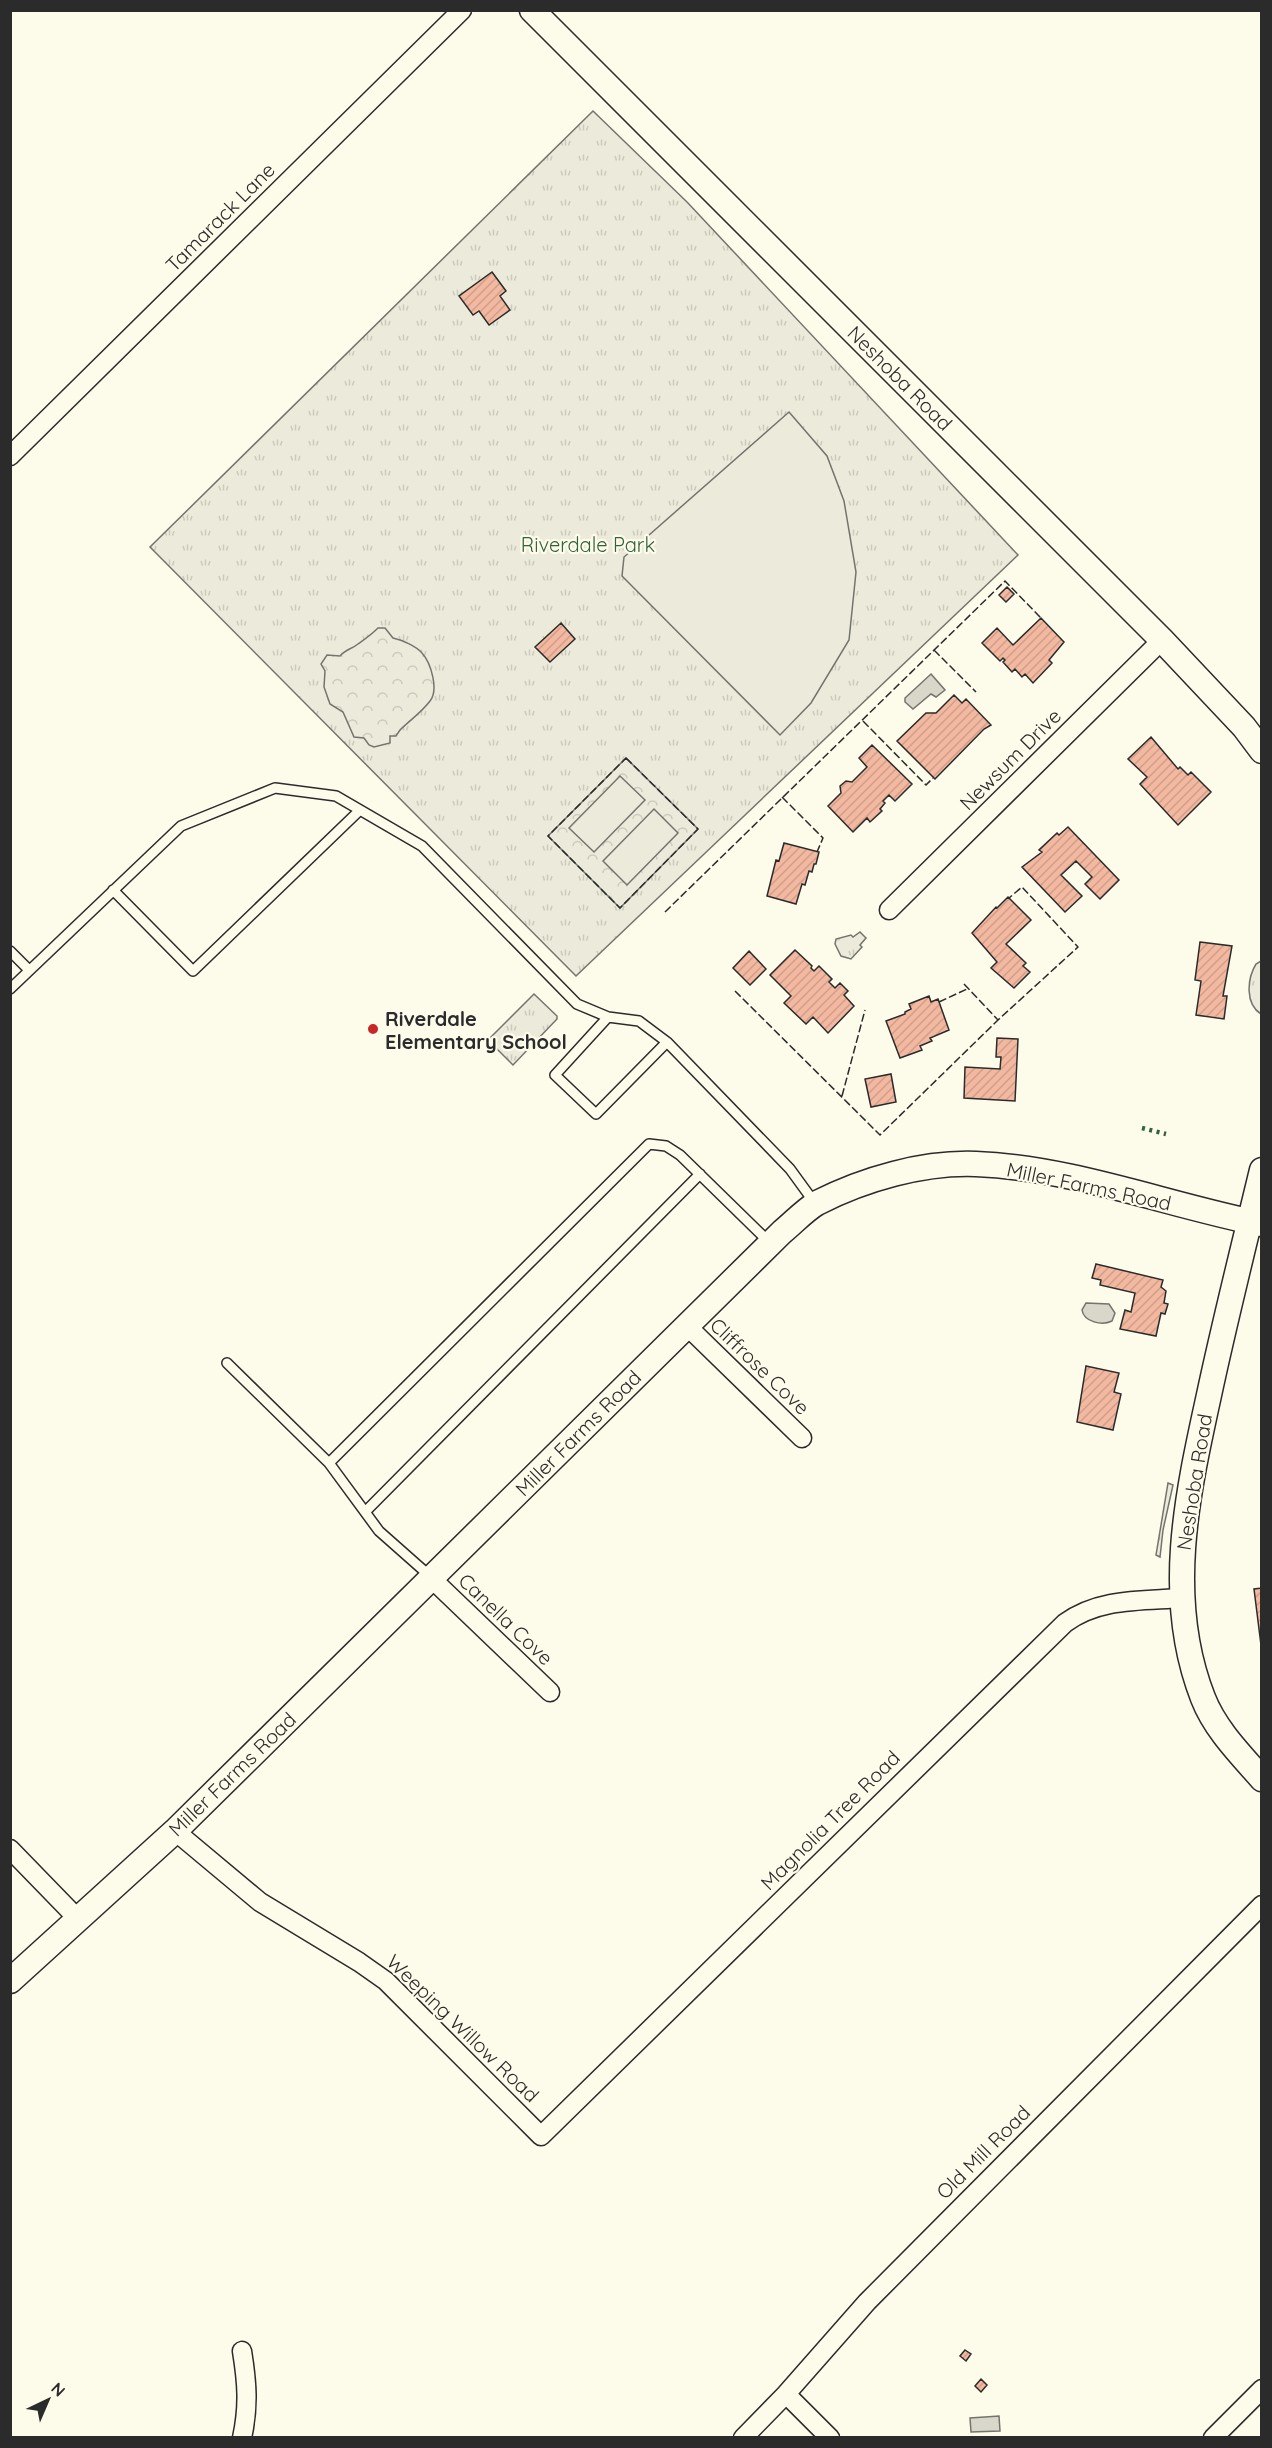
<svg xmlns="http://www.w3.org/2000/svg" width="1272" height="2448" font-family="Quicksand,sans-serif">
<defs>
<pattern id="grass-tufts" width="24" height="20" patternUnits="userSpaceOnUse" patternTransform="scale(1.5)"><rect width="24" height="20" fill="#ecebdb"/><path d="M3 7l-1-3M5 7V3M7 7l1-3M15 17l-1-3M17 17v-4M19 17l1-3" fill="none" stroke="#cbcabc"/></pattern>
<pattern id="park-crowns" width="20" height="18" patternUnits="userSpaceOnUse" patternTransform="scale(1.5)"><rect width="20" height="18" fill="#ecebdb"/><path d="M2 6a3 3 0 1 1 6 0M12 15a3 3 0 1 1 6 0" fill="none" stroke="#cbcabc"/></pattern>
<pattern id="building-hatch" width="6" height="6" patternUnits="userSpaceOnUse" patternTransform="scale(1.5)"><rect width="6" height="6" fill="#f2b8a0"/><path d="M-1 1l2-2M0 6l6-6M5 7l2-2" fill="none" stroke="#d09e8a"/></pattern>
</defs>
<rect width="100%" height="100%" fill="#fdfbea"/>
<path fill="url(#grass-tufts)" stroke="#74746e" stroke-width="1.5" d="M593 111 687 202 1018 555 576 976 150 547Z
M860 932 866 938 860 945 862 947 851 959 841 956 835 944 836 939 851 935 853 937Z
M1261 961H1262L1261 1014C1245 1004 1247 979 1256 964Z
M534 994 557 1016V1019L513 1065 488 1040Z
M1168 1483 1173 1485 1163 1530 1160 1557 1156 1555Z"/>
<path fill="url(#park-crowns)" stroke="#74746e" stroke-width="1.5" d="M378 628H385L393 638C402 640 416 646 422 653 431 663 439 690 430 701 422 712 409 721 400 730L396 736H390V743L374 747 369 745 364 738 354 737 343 712 330 704 324 687 325 671 321 664 327 655 340 656C346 649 352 649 358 644 365 639 371 635 378 628Z
M626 758 698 829 620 908 548 836Z"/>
<path fill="#ecebdb" stroke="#74746e" stroke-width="1.5" d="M789 412 827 456 844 501 856 572 849 640 811 703 780 735 622 576 624 557Z
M620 776 645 800 594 852 569 828Z
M654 809 678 833 627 885 603 861Z"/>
<path fill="#d8d7c9" stroke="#74746e" stroke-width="1.5" d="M931 674 945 690 936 697 931 694 913 709 905 702V698Z
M1086 1303 1109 1304 1115 1313 1112 1321C1102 1326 1084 1322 1082 1310Z
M999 2416 1000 2431 971 2432 970 2418Z"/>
<path fill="url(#building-hatch)" stroke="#2b2b2b" stroke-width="1.5" d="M492 272 506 291 500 296 510 310 489 325 479 311 473 315 459 296Z
M1007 587 1014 594 1006 602 999 595Z
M1041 618 1064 642 1049 660 1052 663 1033 683 1025 674 1022 677 1015 669 1012 672 1003 662 1005 660 1003 658 1000 661 982 643 997 628 1013 645Z
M561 623 575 639 550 662 535 647Z
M954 695 962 703 966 699 991 725 984 729 935 779 897 741 926 713H936Z
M1151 737 1178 769 1180 767 1188 775 1191 772 1211 792 1178 825 1140 784 1147 777 1128 759Z
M872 745 912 784 895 801 889 795 883 801 885 803 880 809 882 811 870 822 867 818 853 832 828 806 841 793 840 786 846 781 852 782 867 767 859 758Z
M1068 827 1119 880 1100 899 1085 884 1092 877 1076 861 1061 875 1082 896 1065 912 1022 867 1042 852 1039 850 1057 833 1059 835Z
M784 843 819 852 816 864H814L812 872 809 871 805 885 802 884 796 904 767 896 776 860 779 861Z
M1008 897 1031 920 1006 944 1026 963 1023 966 1030 972 1014 988 991 968 997 962 972 933 996 907 997 908Z
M1200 942 1232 946 1223 996H1227L1224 1019 1196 1015 1201 981 1195 980Z
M795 950 812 966 811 968 814 971 819 966 832 979 829 982 835 988 840 983 848 991 844 995 854 1006 828 1033 813 1017 806 1024 784 1003 791 996 770 975Z
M749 951 766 969 750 985 733 968Z
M929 996 931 1002 938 999 949 1030 930 1038 932 1041 920 1046 922 1050 900 1058 886 1021 905 1014V1012L911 1009 909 1004Z
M997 1038 1018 1039 1015 1101 964 1098 965 1067 1000 1069 1001 1057H996Z
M891 1074 896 1102 871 1107 865 1079Z
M1096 1264 1163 1280 1161 1287 1166 1291 1164 1303 1168 1304 1165 1314 1161 1313 1156 1336 1120 1329 1125 1310 1131 1312 1135 1293 1100 1285 1101 1280 1092 1278Z
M1086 1366 1119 1373 1114 1392 1121 1394 1113 1430 1077 1422Z
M1262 1588V1645H1261L1254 1589Z
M965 2350 971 2354 966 2361 960 2356Z
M981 2379 987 2385 981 2392 975 2386Z"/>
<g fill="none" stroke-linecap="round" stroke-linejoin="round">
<g stroke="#2b2b2b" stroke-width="12">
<path id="service" d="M113 890 193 971 360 810
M10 951 29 970
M10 989 181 826 275 788 336 796 422 846 577 1004 608 1017 639 1021 667 1042 790 1169 814 1202
M608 1017 555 1075 596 1114 667 1042
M227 1363 329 1463
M365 1512 700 1174
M431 1577 379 1531 329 1463 649 1144 666 1146 680 1155 769 1242"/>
</g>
<g stroke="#2b2b2b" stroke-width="21">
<path id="minor" d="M10 456 462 10
M889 910 1162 640
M687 1326 802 1438
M431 1578 550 1692
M175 1831 260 1902 359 1962 386 1981 541 2136 1065 1623C1099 1598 1141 1601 1182 1598
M10 1849 77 1918
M242 2351C247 2382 249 2406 242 2438
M786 2394 830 2438
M743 2438 786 2394 867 2302 1262 1905
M1213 2438 1262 2389"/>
</g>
<g stroke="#2b2b2b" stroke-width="27">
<path id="tertiary" d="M532 10 1162 640 1244 727 1262 751
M1262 1170C1244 1245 1225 1320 1209 1395 1187 1495 1164 1599 1203 1698 1215 1729 1240 1754 1262 1779
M10 1981 175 1831 782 1232C793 1223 805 1210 817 1203 864 1179 923 1162 976 1164 1073 1168 1167 1205 1262 1224"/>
</g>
<use href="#service" stroke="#fdfbea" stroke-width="9"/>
<use href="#minor" stroke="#fdfbea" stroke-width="18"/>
<use href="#tertiary" stroke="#fdfbea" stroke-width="24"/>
<path stroke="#34623c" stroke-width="4.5" stroke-dasharray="3 4.5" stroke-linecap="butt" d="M1142 1128 1166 1134"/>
<path stroke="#2b2b2b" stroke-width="1.5" stroke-dasharray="8 3" stroke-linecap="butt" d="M934 650 976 692
M863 721 926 785 933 778
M626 758 698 829 620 908 548 836Z
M782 797 823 838 817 852
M665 912 1005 581 1041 618
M964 984 998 1020 1078 947 1022 887 1009 898
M735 991 880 1135 998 1020
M939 1002 967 989
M842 1096 865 1010"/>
</g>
<circle fill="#c62828" stroke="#fdfbea" stroke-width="2" cx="373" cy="1029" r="6"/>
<g text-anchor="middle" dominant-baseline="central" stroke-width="4.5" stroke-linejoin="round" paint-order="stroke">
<g font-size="20" fill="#2b2b2b" stroke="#fdfbea">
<text transform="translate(220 217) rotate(-45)">Tamarack Lane</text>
<text transform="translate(900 378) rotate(45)">Neshoba Road</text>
<text transform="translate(1010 759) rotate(-45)">Newsum Drive</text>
<text transform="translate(1089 1186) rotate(12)">Miller Farms Road</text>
<text transform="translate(760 1366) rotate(44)">Cliffrose Cove</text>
<text transform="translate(578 1433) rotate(-45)">Miller Farms Road</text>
<text transform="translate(1194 1482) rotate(-81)">Neshoba Road</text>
<text transform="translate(506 1619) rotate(44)">Canella Cove</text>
<text transform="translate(232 1774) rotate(-44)">Miller Farms Road</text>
<text transform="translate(830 1820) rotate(-45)">Magnolia Tree Road</text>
<text transform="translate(463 2028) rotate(44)">Weeping Willow Road</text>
<text transform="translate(983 2152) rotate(-45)">Old Mill Road</text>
</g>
<g font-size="20" fill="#34623c" stroke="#fdfbea">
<text x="588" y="544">Riverdale Park</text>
</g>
<g font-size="20" font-weight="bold" fill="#2b2b2b" stroke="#fdfbea" text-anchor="start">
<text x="385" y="1018">Riverdale<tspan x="385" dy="23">Elementary School</tspan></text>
</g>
</g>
<rect width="1272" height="2448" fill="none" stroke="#2b2b2b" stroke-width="24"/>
<g transform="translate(48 2400) rotate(44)" stroke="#fdfbea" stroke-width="4.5" paint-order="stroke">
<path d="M0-4.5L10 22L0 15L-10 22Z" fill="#2b2b2b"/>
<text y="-9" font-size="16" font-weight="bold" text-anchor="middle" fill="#2b2b2b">N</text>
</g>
</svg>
